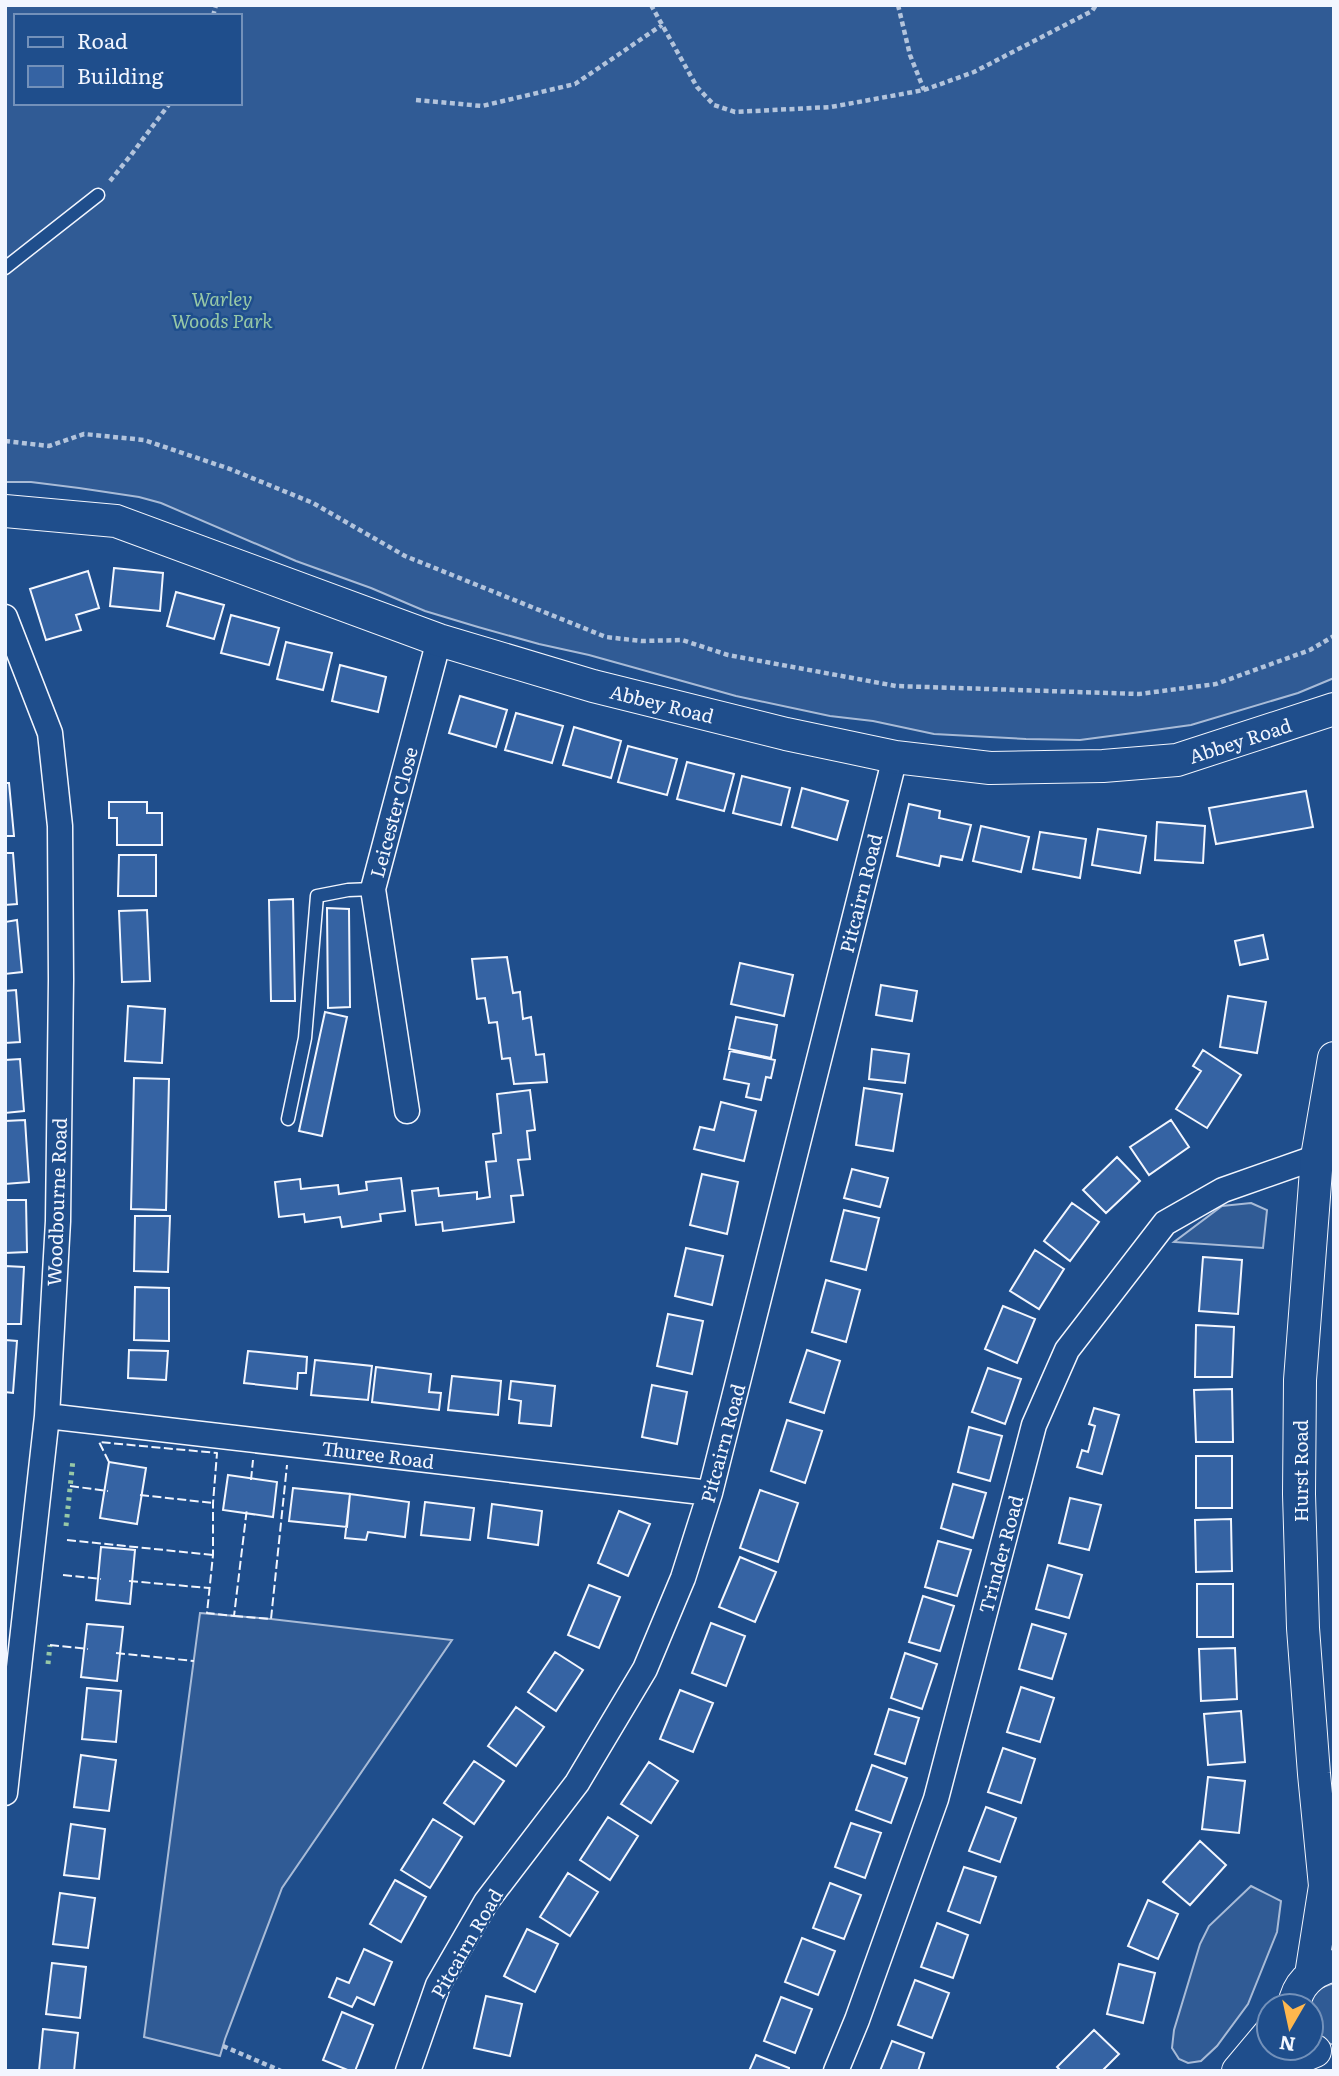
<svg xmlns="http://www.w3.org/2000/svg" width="1339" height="2076" font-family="Literata,serif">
<rect width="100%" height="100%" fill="#1f4e8c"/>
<path fill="#305b95" stroke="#a8bbd7" stroke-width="2" fill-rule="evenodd" d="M5 5H1334V678L1298 693 1191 725 1133 733 1080 740 1026 739 934 734 873 721 830 716 736 696 589 655 539 644 478 627 425 611 371 588 296 561 161 503 139 497 79 488 31 482H5ZM16 16H240V103H16Z
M1251 1203 1267 1210 1263 1248 1174 1242 1222 1206Z
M200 1613 271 1619 452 1640 282 1888 225 2039 220 2056 144 2037Z
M1251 1886 1281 1901 1277 1932 1248 2004 1217 2046 1201 2061 1188 2063 1179 2059 1172 2048 1174 2030 1200 1944 1209 1926Z
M1331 1984H1334V2045L1318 2040 1311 2032V2006H1306L1311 1996 1320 1988Z"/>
<path fill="#3563a3" stroke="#f2f6ff" stroke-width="2" d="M114 568 163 573 160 611 110 606Z
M88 571 99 608 76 615 81 630 46 640 30 589Z
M176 592 224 605 214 639 167 626Z
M231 615 279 628 269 665 221 653Z
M286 642 332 653 323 690 277 679Z
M340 665 386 677 378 712 332 701Z
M460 696 507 710 496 747 449 733Z
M516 713 563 726 552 763 505 750Z
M574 727 621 741 611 778 563 765Z
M628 746 677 759 667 795 618 782Z
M687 762 734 774 724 811 677 799Z
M742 776 790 788 781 825 733 813Z
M5 783H9L14 836H5Z
M802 788 848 801 837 840 792 827Z
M1306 791 1313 827 1216 844 1209 808Z
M109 802H147V813H162V845H117V818H109Z
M909 804 940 811 939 818 971 825 962 860 941 856 939 866 897 856Z
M1157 822 1205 826 1203 863 1155 860Z
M981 826 1029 837 1021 872 973 861Z
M1098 829 1146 836 1140 873 1092 865Z
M1040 832 1086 839 1080 878 1033 869Z
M5 853H13L17 904 5 905Z
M119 855H156V896H118Z
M293 899 295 1001H271L269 900Z
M327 908 349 909 350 1007 328 1008Z
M147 910 150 981 122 982 119 911Z
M17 920 22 972 5 974V922Z
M1263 935 1268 959 1240 965 1235 941Z
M507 957 513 993 520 992 523 1019 531 1017 536 1055 544 1054 547 1082 514 1084 510 1058 502 1059 497 1022 489 1023 485 998 477 999 472 959Z
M740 963 793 975 784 1016 731 1004Z
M881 985 917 991 912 1021 876 1015Z
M16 990 20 1042 5 1043V991Z
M1228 996 1266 1002 1257 1053 1220 1047Z
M128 1006 165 1009 162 1063 125 1061Z
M325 1012 347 1017 322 1136 299 1131Z
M736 1017 777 1025 771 1058 729 1049Z
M872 1049 909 1054 905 1083 869 1079Z
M1203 1050 1241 1075 1207 1128 1176 1109 1201 1071 1193 1066Z
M730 1051 775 1060 771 1078 766 1077 761 1100 746 1097 749 1084 724 1079Z
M20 1059 24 1111 5 1113V1060Z
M134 1078 169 1079 166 1210 131 1209Z
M864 1088 902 1094 893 1151 856 1145Z
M530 1090 535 1130 527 1131 530 1159 518 1160 523 1195 511 1196 514 1222 443 1231 442 1222 416 1225 412 1191 438 1188 439 1196 477 1192V1199L490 1197 486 1162 496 1161 493 1134 501 1133 497 1094Z
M721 1102 756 1111 744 1161 694 1149 700 1127 714 1130Z
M25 1120 29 1182 5 1184V1121Z
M1171 1120 1189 1147 1149 1175 1130 1147Z
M1117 1157 1140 1181 1106 1213 1083 1190Z
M852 1169 888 1178 880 1207 844 1198Z
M702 1174 738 1182 727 1234 690 1225Z
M401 1178 405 1211 380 1214 381 1221 342 1227 340 1217 305 1222 304 1214 279 1217 275 1182 300 1179 301 1189 338 1185 339 1194 367 1190 366 1182Z
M5 1200H26L27 1252 5 1253Z
M1072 1203 1099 1222 1070 1261 1044 1241Z
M844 1210 879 1218 866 1270 831 1261Z
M135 1216H170L168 1272 134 1271Z
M686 1248 723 1256 712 1305 675 1296Z
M1035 1250 1064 1269 1039 1309 1010 1291Z
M1203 1257 1242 1260 1238 1314 1199 1311Z
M5 1266 24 1267 21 1324H5Z
M826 1280 860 1290 846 1342 812 1332Z
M135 1287 169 1288V1341L134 1340Z
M1003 1306 1035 1319 1017 1363 985 1349Z
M668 1314 703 1321 692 1374 657 1366Z
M1196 1325 1234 1327 1232 1377H1195Z
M5 1340 17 1341 13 1393 5 1392Z
M129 1350 168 1351 166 1380 128 1378Z
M807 1350 840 1361 824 1413 790 1402Z
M248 1351 307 1357 306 1373H298L297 1389 244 1383Z
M315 1360 372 1366 368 1400 311 1395Z
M376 1367 431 1374 429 1392 441 1393 439 1410 372 1402Z
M988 1368 1021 1379 1005 1424 972 1412Z
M452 1376 501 1381 498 1415 448 1410Z
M511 1381 555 1386 551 1426 519 1423 521 1401 509 1399Z
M652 1385 687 1392 677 1444 642 1437Z
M1232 1389 1233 1442H1196L1194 1390Z
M1094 1408 1119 1415 1102 1474 1077 1467 1082 1450 1088 1452 1095 1426 1089 1424Z
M787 1420 822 1431 805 1483 771 1471Z
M969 1427 1002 1436 990 1481 958 1472Z
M1196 1456H1232V1508H1196Z
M109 1462 146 1468 137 1524 100 1518Z
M228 1475 277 1482 273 1517 223 1510Z
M953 1484 986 1493 973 1538 941 1528Z
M293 1488 350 1494 347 1527 289 1521Z
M760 1490 798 1503 778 1562 740 1548Z
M350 1494 409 1502 405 1537 368 1532 366 1540 345 1538Z
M1070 1498 1101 1505 1089 1550 1059 1543Z
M425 1502 474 1508 470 1540 421 1535Z
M492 1504 542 1511 538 1545 488 1538Z
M619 1511 650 1524 628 1576 598 1563Z
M1231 1519 1232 1571 1196 1572 1195 1520Z
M938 1541 971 1550 957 1596 925 1587Z
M101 1547 135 1550 130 1604 96 1600Z
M740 1557 776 1572 755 1622 719 1607Z
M1048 1565 1082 1575 1069 1618 1036 1609Z
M1197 1584H1233V1637H1197Z
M589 1585 620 1597 599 1648 568 1635Z
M923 1596 954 1606 940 1651 909 1642Z
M711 1623 745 1636 726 1686 692 1673Z
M87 1624 123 1627 117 1681 81 1677Z
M1032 1624 1066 1634 1052 1679 1019 1669Z
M1235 1648 1237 1699 1201 1701 1199 1649Z
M555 1652 583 1670 556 1711 528 1692Z
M905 1653 937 1664 922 1709 891 1698Z
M1021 1687 1054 1698 1040 1742 1007 1732Z
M87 1688 121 1691 116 1742 82 1739Z
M680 1690 713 1703 693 1752 660 1739Z
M516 1707 544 1727 516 1766 488 1746Z
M889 1709 919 1718 905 1764 875 1754Z
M1241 1711 1245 1762 1208 1765 1204 1714Z
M1003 1748 1035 1759 1021 1803 988 1792Z
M81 1755 116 1760 109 1811 74 1807Z
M474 1761 504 1781 474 1824 444 1803Z
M649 1762 678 1781 651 1823 621 1804Z
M872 1765 907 1778 891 1823 856 1810Z
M1208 1777 1245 1781 1239 1833 1202 1829Z
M986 1807 1016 1818 1000 1862 969 1851Z
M608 1817 638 1836 610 1880 580 1860Z
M433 1819 462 1837 430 1888 401 1870Z
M851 1823 881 1833 865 1878 835 1867Z
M71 1824 105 1829 99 1879 64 1875Z
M1200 1841 1226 1865 1190 1905 1163 1882Z
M964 1867 996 1877 980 1923 948 1911Z
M568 1873 598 1892 570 1936 540 1917Z
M395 1880 426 1897 401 1942 370 1924Z
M830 1883 861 1895 844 1939 813 1928Z
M60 1893 95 1898 88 1948 53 1944Z
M1148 1900 1178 1914 1158 1959 1128 1946Z
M937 1923 968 1935 953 1978 921 1967Z
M527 1929 558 1944 535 1992 504 1976Z
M802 1938 835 1951 818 1995 785 1982Z
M364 1949 392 1962 374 2005 357 1997 352 2007 329 1997 337 1978 349 1983Z
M52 1963 86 1967 80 2018 46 2014Z
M1119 1964 1155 1973 1143 2023 1107 2014Z
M915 1980 949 1993 932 2038 898 2025Z
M486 1996 522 2004 510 2056 474 2048Z
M781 1997 812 2009 795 2053 764 2041Z
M342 2012 373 2025 355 2071H350L323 2060Z
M43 2029 78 2033 74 2071H39Z
M1094 2030 1119 2054 1102 2071H1061L1057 2067Z
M892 2041 924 2053 918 2071H880Z
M756 2055 789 2068V2071H749Z"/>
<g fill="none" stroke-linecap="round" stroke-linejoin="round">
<g stroke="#f2f6ff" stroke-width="15">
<path id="service" d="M5 268 98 195
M288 1119 305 1038 317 896 348 890 373 889"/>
</g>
<g stroke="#f2f6ff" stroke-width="27">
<path id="minor" d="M5 617 50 733 60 826 61 980 58 1221 47 1416 5 1793
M407 1111 373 889 439 640
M47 1416 710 1493
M408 2071 438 1985 486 1902 577 1783 645 1669 683 1578 710 1493 895 757
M836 2071 857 2020 936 1799 1034 1425 1067 1350 1165 1223 1223 1190 1317 1157"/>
</g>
<g stroke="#f2f6ff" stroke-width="34">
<path id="tertiary" d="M5 511 116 521 439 640 593 686 786 734 895 757 990 768 1103 766 1177 760 1334 709
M1334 1058 1317 1157 1300 1380 1299 1494 1303 1628 1314 1774 1325 1886 1334 1914
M1311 1975 1325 1886
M1294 2006C1297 1985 1311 1972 1331 1966
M1238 2071 1269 2034
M1267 2071 1315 2051"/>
</g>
<path stroke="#b3c4dc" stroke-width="4.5" stroke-dasharray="5 3.5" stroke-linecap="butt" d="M651 5 697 87 714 105 735 112 831 107 924 90 974 72 1092 11 1096 5
M898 5 910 55 924 90
M213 16 216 5
M416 100 482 106 575 84 662 25
M110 181 131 155 170 103
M5 441 49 446 84 434 144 440 230 469 313 503 405 556 606 637 641 641 682 640 728 655 896 686 1139 694 1216 684 1310 650 1334 636
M223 2046 281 2071"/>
<use href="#service" stroke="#1f4e8c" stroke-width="12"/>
<use href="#minor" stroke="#1f4e8c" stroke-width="24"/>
<use href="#tertiary" stroke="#1f4e8c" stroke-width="32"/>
<path stroke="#97c8a6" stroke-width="5" stroke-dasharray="3.5 5" stroke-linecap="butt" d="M66 1526 73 1460
M48 1664 50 1645"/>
<path stroke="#f2f6ff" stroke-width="2" stroke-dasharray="9 3.5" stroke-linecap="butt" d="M109 1462 99 1442 217 1453 213 1503V1555L207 1613 234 1616 247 1508
M251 1480 253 1460
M70 1486 108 1491
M140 1495 213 1503
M67 1540 213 1555
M63 1575 101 1579
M129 1581 209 1588
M234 1616 271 1619 287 1465
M50 1645 88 1649
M116 1653 194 1661"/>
</g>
<g text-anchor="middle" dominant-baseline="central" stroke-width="5" stroke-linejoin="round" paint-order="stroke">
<g font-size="19" font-style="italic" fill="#97c8a6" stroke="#1f4e8c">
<text x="222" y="298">Warley<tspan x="222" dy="22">Woods Park</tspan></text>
</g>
<g font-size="19" fill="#f2f6ff" stroke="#1f4e8c">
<text transform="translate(662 703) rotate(14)">Abbey Road</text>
<text transform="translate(1240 740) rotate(-18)">Abbey Road</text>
<text transform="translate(393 812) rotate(-75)">Leicester Close</text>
<text transform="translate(860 893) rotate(-76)">Pitcairn Road</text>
<text transform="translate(56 1202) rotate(-88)">Woodbourne Road</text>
<text transform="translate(722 1443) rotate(-75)">Pitcairn Road</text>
<text transform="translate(378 1454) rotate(7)">Thuree Road</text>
<text transform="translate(1300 1471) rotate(-90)">Hurst Road</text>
<text transform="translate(1000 1554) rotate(-75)">Trinder Road</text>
<text transform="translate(466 1943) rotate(-60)">Pitcairn Road</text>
</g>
</g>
<rect width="1339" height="2076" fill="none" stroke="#f2f6ff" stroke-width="14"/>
<rect x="14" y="14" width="228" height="91" fill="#1f4e8c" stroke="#7391ba" stroke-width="2"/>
<rect x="28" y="37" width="35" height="10" fill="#1f4e8c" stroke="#7391ba" stroke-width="2"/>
<text x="77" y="49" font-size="21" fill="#f2f6ff">Road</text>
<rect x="28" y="66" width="35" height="21" fill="#3563a3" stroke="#7391ba" stroke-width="2"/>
<text x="77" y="84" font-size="21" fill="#f2f6ff">Building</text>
<g transform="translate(1290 2027) rotate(189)"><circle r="33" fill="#1f4e8c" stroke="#7391ba" stroke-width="2"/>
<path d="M0-5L12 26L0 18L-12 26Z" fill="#ffb74d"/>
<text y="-10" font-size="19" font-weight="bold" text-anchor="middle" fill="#f2f6ff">N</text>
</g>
</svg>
